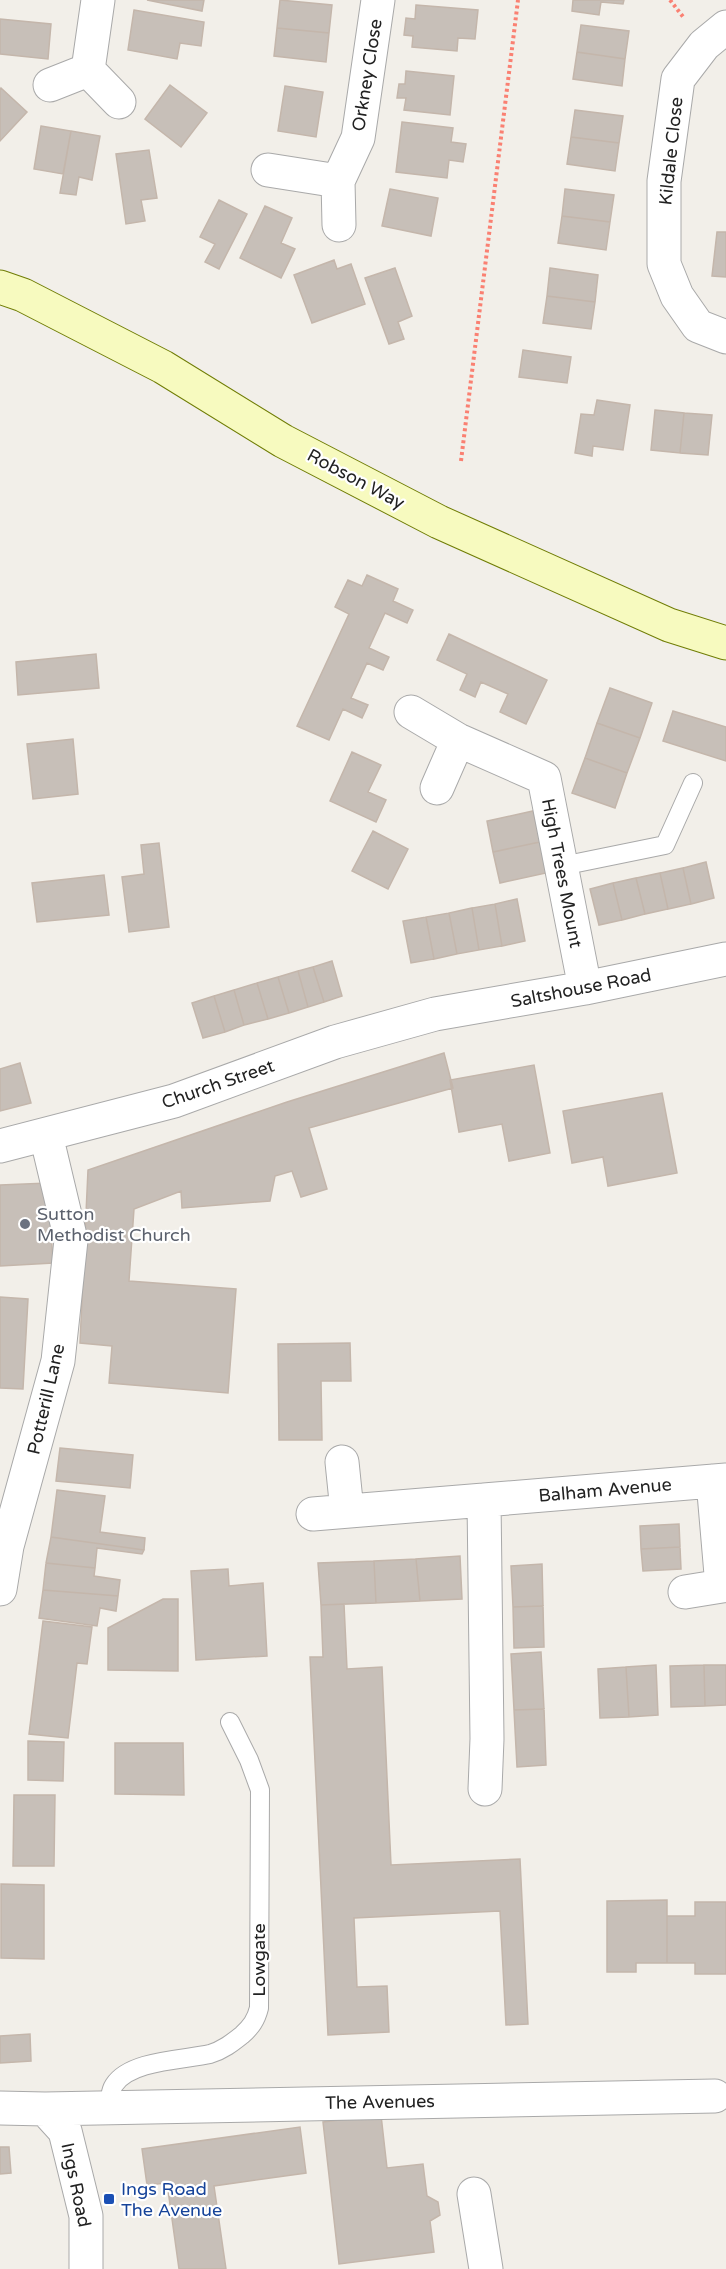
<svg xmlns="http://www.w3.org/2000/svg" width="726" height="2269" font-family="'Varela Round',sans-serif">
<rect width="100%" height="100%" fill="#f2efe9"/>
<path fill="#c7bfb8" stroke="#c4b6ab" stroke-width="1.5" d="M147 0H204L202 11Z
M280 0 332 5 329 33 277 28Z
M573 0H624L623 4 601 2 599 15 572 11Z
M416 5 478 10 475 39 458 38 457 51 412 47 413 36 404 35 406 18 415 19Z
M134 10 204 22 201 46 180 43 177 59 128 50Z
M0 19 51 24 48 59 0 54Z
M581 25 629 31 625 59 577 52Z
M277 28 329 33 326 62 274 56Z
M577 52 625 59 622 86 573 79Z
M406 71 454 76 450 115 404 110 406 98H397L399 84H405Z
M170 85 207 113 181 147 145 119Z
M285 86 323 92 316 137 278 131Z
M1 88 27 112 0 141V90Z
M575 110 623 116 619 143 571 137Z
M402 122 453 128 451 142 466 144 463 162 449 160 447 178 396 172Z
M41 126 71 131 63 174 34 169Z
M71 131 100 136 92 180 79 177 76 195 60 193Z
M571 137 619 143 615 171 567 164Z
M149 150 157 198 141 200 145 221 126 224 116 154Z
M390 189 438 198 431 236 382 226Z
M565 189 614 195 610 222 562 216Z
M219 200 247 214 219 269 205 262 215 244 200 237Z
M265 206 292 218 281 243 295 249 281 278 240 258Z
M562 216 610 222 606 250 558 243Z
M717 232H726V277L712 276Z
M334 260 337 269 351 264 365 304 312 323 294 275Z
M395 268 412 316 398 322 404 339 389 344 365 278Z
M550 268 598 275 595 302 547 296Z
M547 296 595 302 591 329 543 323Z
M523 350 571 357 567 383 519 377Z
M597 400 630 405 623 450 593 446 592 456 575 453 581 414 594 415Z
M655 410 684 413 680 453 651 450Z
M684 413 712 415 708 455 680 453Z
M367 575 398 589 393 601 413 610 407 623 385 613 369 648 389 657 383 670 367 663 351 698 368 705 362 718 343 709 329 740 297 726 349 614 335 607 348 580 362 586Z
M449 634 547 680 526 724 500 712 508 694 481 682 475 697 460 690 467 674 437 660Z
M96 654 99 688 18 695 16 662Z
M610 688 652 703 640 738 597 723Z
M673 711 726 727V761L663 741Z
M597 723 640 738 627 773 585 758Z
M73 739 78 794 33 799 27 744Z
M352 752 381 765 368 792 386 800 376 822 330 801Z
M585 758 627 773 615 808 572 793Z
M533 811 540 842 493 852 487 821Z
M373 831 408 849 388 889 352 871Z
M540 842 546 873 500 883 493 852Z
M159 843 169 927 129 932 122 877 144 874 141 845Z
M706 862 714 898 691 904 683 868Z
M683 868 691 904 668 909 660 873Z
M660 873 668 909 645 914 636 878Z
M104 875 109 915 37 922 32 883Z
M636 878 645 914 622 920 613 883Z
M613 883 622 920 599 925 590 889Z
M517 899 525 941 502 946 495 904Z
M495 904 502 946 479 950 472 908Z
M472 908 479 950 457 954 449 913Z
M449 913 457 954 434 959 426 917Z
M426 917 434 959 411 963 403 921Z
M332 961 342 996 324 1002 313 967Z
M313 967 324 1002 308 1007 298 971Z
M298 971 308 1007 289 1013 278 977Z
M278 977 289 1013 268 1019 257 983Z
M257 983 268 1019 244 1025 234 990Z
M234 990 244 1025 225 1032 214 996Z
M214 996 225 1032 203 1038 192 1003Z
M444 1053 453 1088 309 1128 327 1189 301 1197 292 1171 275 1176 270 1201 182 1208 181 1191 134 1209 129 1281 236 1289 228 1393 109 1383 112 1346 80 1343 88 1170 287 1102Z
M20 1063 31 1103 0 1111V1069Z
M534 1065 550 1153 509 1161 502 1124 459 1132 450 1080Z
M662 1093 677 1173 608 1186 603 1157 572 1163 563 1111Z
M48 1183 53 1263 0 1266V1185Z
M0 1297 28 1299 23 1389 0 1388Z
M350 1343 351 1381H321L322 1440H279L278 1344Z
M60 1448 133 1455 130 1488 56 1481Z
M57 1490 105 1496 100 1532 145 1538 144 1550 51 1537Z
M679 1524 680 1547 641 1549 640 1526Z
M51 1537 144 1550 142 1554 97 1548 95 1568 46 1563Z
M680 1547 681 1569 643 1571 641 1549Z
M460 1556 462 1599 420 1601 416 1559Z
M416 1559 420 1601 376 1603 374 1561Z
M374 1561 376 1603 321 1605 318 1563Z
M46 1563 95 1568 94 1576 120 1580 118 1596 43 1590Z
M542 1564 543 1606 513 1607 511 1566Z
M228 1569 229 1586 263 1583 267 1656 196 1660 191 1571Z
M43 1590 118 1596 116 1611 100 1608 97 1626 39 1618Z
M163 1599H178V1671L108 1670V1628Z
M344 1604 347 1669 382 1667 391 1865 520 1859 528 2024 506 2025 500 1911 354 1918 357 1987 387 1986 389 2032 328 2035 310 1657H323L321 1605Z
M543 1606 544 1647 514 1648 513 1607Z
M43 1621 92 1627 87 1664 77 1663 68 1738 29 1734Z
M541 1652 544 1709 514 1710 511 1654Z
M656 1665 658 1715 629 1717 626 1667Z
M704 1665 705 1706 671 1707 670 1666Z
M704 1665H726V1705L705 1706Z
M626 1667 629 1717 600 1718 598 1669Z
M544 1709 546 1765 517 1767 514 1710Z
M28 1741 64 1742 63 1781 28 1780Z
M115 1743H183L184 1795 115 1794Z
M14 1795H55L54 1866H13Z
M1 1884 44 1885V1959L1 1958Z
M667 1900V1963H636V1972H607V1901Z
M695 1902H726V1974H695V1963H667V1916H695Z
M30 2034 31 2061 0 2063V2036Z
M381 2115 387 2168 423 2164 427 2196 438 2202 440 2215 430 2221 434 2252 339 2264 323 2122Z
M300 2127 306 2173 214 2186 226 2269H179L167 2183 147 2185 142 2149Z
M0 2147H9L11 2173 0 2174Z"/>
<g fill="none" stroke-linecap="round" stroke-linejoin="round">
<g stroke="#a9a9a9" stroke-width="20">
<path id="service" d="M562 866 665 845 693 783
M110 2107C110 2099 110 2091 114 2085 130 2060 184 2060 210 2054 223 2050 232 2043 242 2035 251 2027 256 2020 259 2008L260 1790 249 1760 230 1722"/>
</g>
<g stroke="#a9a9a9" stroke-width="35">
<path id="minor" d="M726 27 704 45 678 79 664 181V264L677 296 698 326 726 337
M88 70 98 0
M50 85 88 70 119 102
M268 170 338 181
M339 225 338 181 358 138 378 0
M411 712 458 740 544 778 585 988
M437 788 458 740
M0 1146 174 1101 335 1042 435 1014 585 988 726 959
M342 1462 347 1511
M313 1514 484 1500
M0 1589 7 1546 58 1361 71 1240 46 1135
M685 1592 722 1586 713 1481
M485 1789 487 1739 484 1500 726 1480
M0 2108 45 2109 715 2096
M45 2109 65 2131 86 2216V2269
M474 2194 486 2269"/>
</g>
<g stroke="#707d05" stroke-width="35">
<path id="secondary" d="M0 287 23 295 163 367 283 441 439 522 669 625 726 643"/>
</g>
<path stroke="#fa8072" stroke-width="4" stroke-dasharray="3 3" stroke-linecap="butt" d="M670 0 684 18
M461 461 518 0"/>
<use href="#service" stroke="#fff" stroke-width="18"/>
<use href="#minor" stroke="#fff" stroke-width="33"/>
<use href="#secondary" stroke="#f7fabf" stroke-width="33"/>
</g>
<circle fill="#6b7280" stroke="#fff" stroke-width="2" cx="25" cy="1224" r="6"/>
<rect fill="#1a4fb4" stroke="#fff" stroke-width="2" x="103" y="2193" width="12" height="12" rx="3"/>
<g text-anchor="middle" dominant-baseline="central" stroke-width="4.5" stroke-linejoin="round" paint-order="stroke">
<g font-size="18" fill="#222" stroke="#fff">
<text transform="translate(367 75) rotate(-81)">Orkney Close</text>
<text transform="translate(671 151) rotate(-84)">Kildale Close</text>
<text transform="translate(356 479) rotate(28)">Robson Way</text>
<text transform="translate(562 873) rotate(79)">High Trees Mount</text>
<text transform="translate(581 988) rotate(-11)">Saltshouse Road</text>
<text transform="translate(218 1084) rotate(-19)">Church Street</text>
<text transform="translate(46 1399) rotate(-77)">Potterill Lane</text>
<text transform="translate(605 1490) rotate(-5)">Balham Avenue</text>
<text transform="translate(259 1960) rotate(-90)">Lowgate</text>
<text transform="translate(380 2102) rotate(-1)">The Avenues</text>
<text transform="translate(76 2185) rotate(78)">Ings Road</text>
</g>
<g font-size="18" fill="#5b616d" stroke="#fff" text-anchor="start">
<text x="37" y="1214">Sutton<tspan x="37" dy="21">Methodist Church</tspan></text>
</g>
<g font-size="18" fill="#164399" stroke="#fff" text-anchor="start">
<text x="121" y="2189">Ings Road<tspan x="121" dy="21">The Avenue</tspan></text>
</g>
</g>
</svg>
